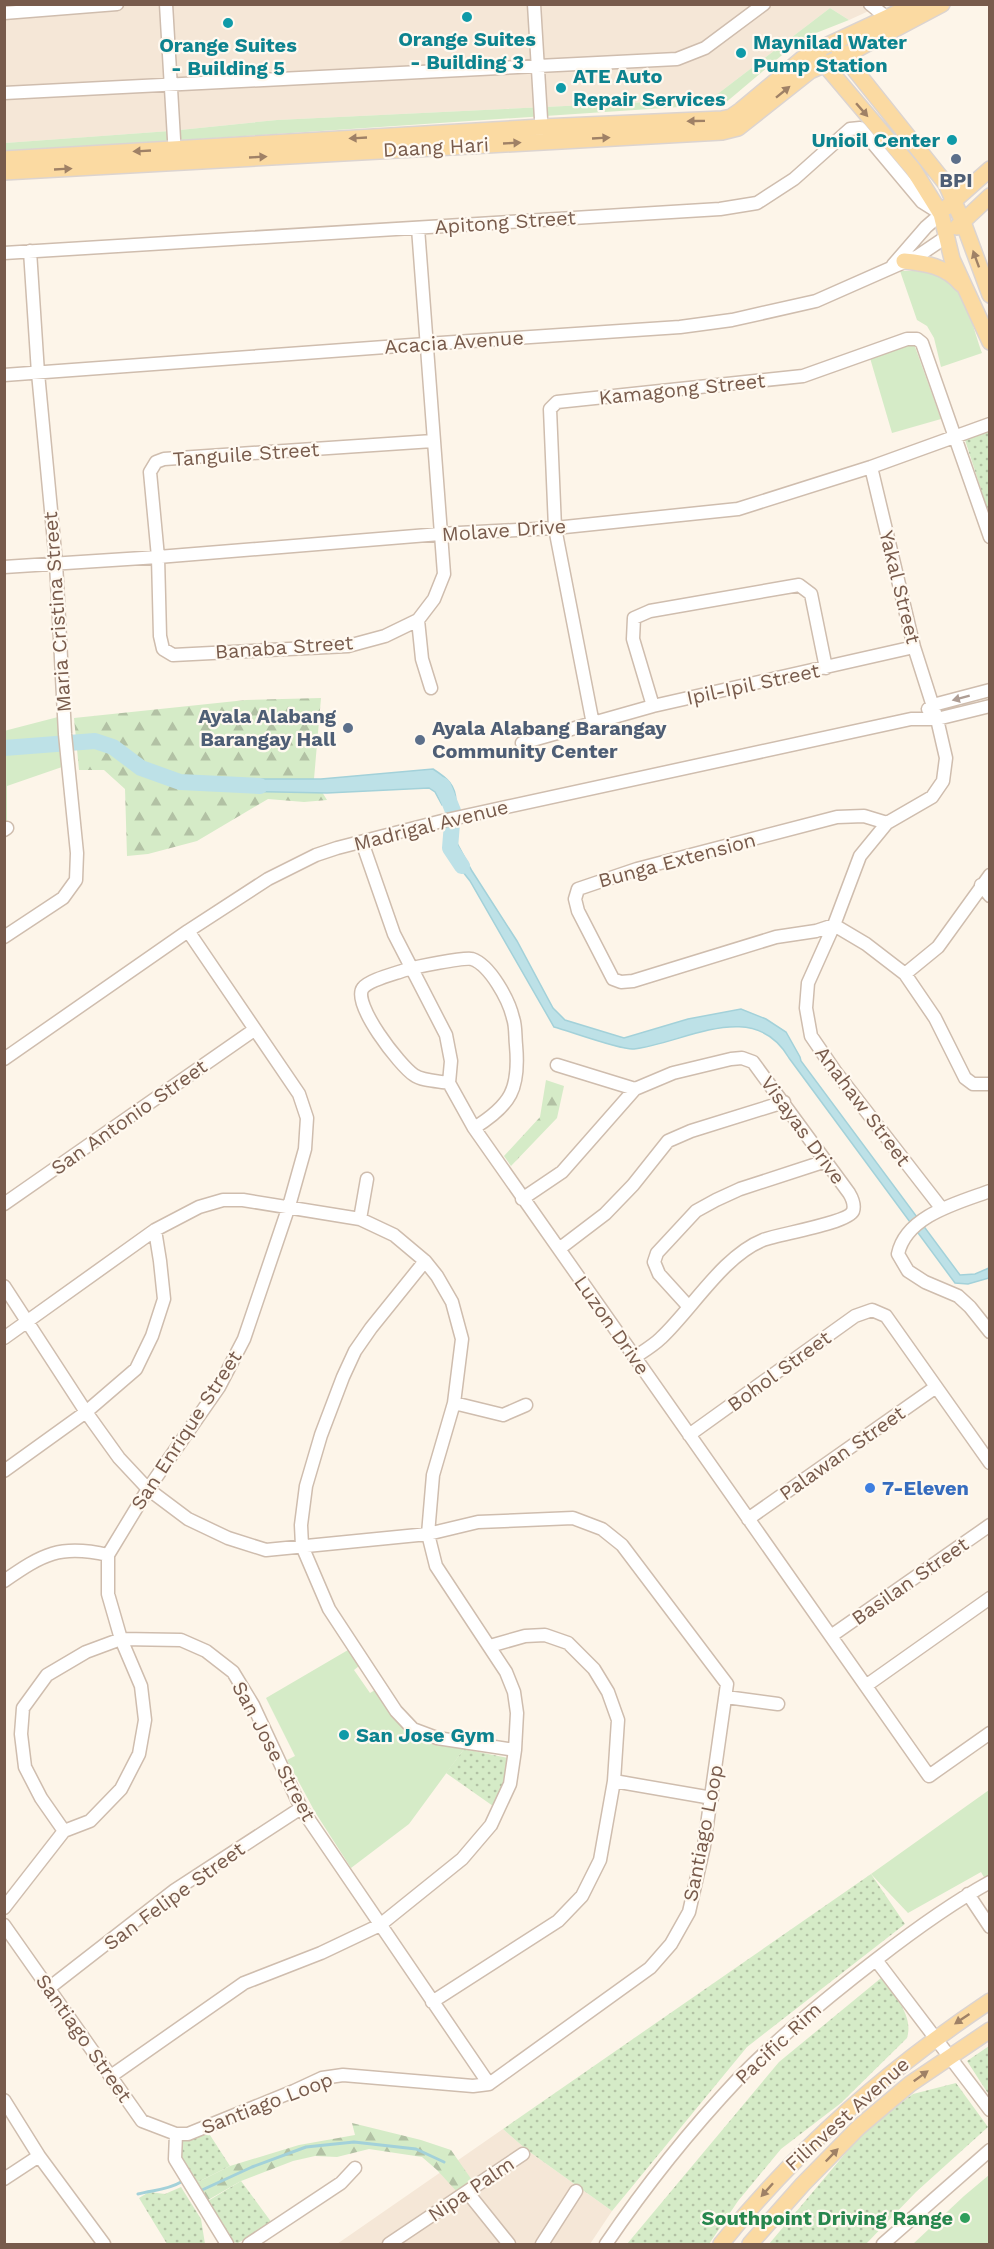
<svg xmlns="http://www.w3.org/2000/svg" width="994" height="2249" font-family="'Work Sans',sans-serif">
<defs>
<pattern id="grass-dots" width="8" height="8" patternUnits="userSpaceOnUse" patternTransform="scale(1.5)"><rect width="8" height="8" fill="#d5ebc7"/><path d="M2 2h.1M6 6h.1" fill="none" stroke="#b2c1a4" stroke-width="1.8" stroke-linecap="round"/></pattern>
<pattern id="forest-firs" width="22" height="20" patternUnits="userSpaceOnUse" patternTransform="scale(1.5)"><rect width="22" height="20" fill="#d5ebc7"/><path d="M5 1l3.5 6h-7zM16 11l3.5 6h-7z" fill="#b2c1a4"/></pattern>
</defs>
<rect width="100%" height="100%" fill="#fdf5e9"/>
<path fill="#f5e7d7" d="M5 5H882L849 20 830 8 711 99 277 120 170 131 5 143Z
M503 2129 527 2150 612 2211 590 2244H337Z"/>
<path fill="url(#grass-dots)" d="M989 432H990L989 514 965 440Z
M464 1749 508 1758 502 1787 493 1806 446 1773Z
M871 1874 905 1924 747 2047 612 2211 527 2150 503 2129Z
M881 1978C894 1995 914 2015 907 2038L841 2103 781 2149 738 2201 709 2244H627L779 2062Z
M989 2046V2095L967 2061Z
M956 2083 988 2127 916 2192 866 2244H769L865 2130 913 2094Z
M208 2132 230 2166 196 2183 181 2157 180 2140Z
M241 2181 272 2223 238 2243 233 2242 208 2201Z
M181 2187 201 2219 205 2244H167L139 2198 149 2192 165 2194Z"/>
<path fill="url(#forest-firs)" d="M321 698 314 779 327 800 304 802 268 799 197 841 148 854 127 856 125 789 104 770H79L74 718 246 700Z
M546 1080 564 1086 557 1118 511 1166 504 1156 540 1117Z
M352 2123 421 2140 451 2150 474 2183 459 2194 437 2170 422 2157 369 2149 337 2157 315 2156 293 2161 241 2181 208 2200 196 2183 230 2166 299 2145 355 2135Z"/>
<path fill="#d5ebc7" d="M830 8 849 20 816 33 788 50 724 104 5 152V143L170 131 277 120 711 99Z
M900 271C915 271 932 270 946 277 964 286 975 334 982 353L941 367 934 338 927 326 917 320Z
M914 344 941 419 892 433 870 358Z
M58 717 62 767 7 786V828L4 830V731Z
M348 1650 359 1666 354 1670 370 1693 375 1690 407 1730 435 1745 464 1749 409 1824 351 1868 315 1812 287 1760 295 1756 266 1698Z
M989 1790V1886L981 1872 908 1913 871 1874Z
M989 2175V2244H913L964 2196Z"/>
<path fill="#bde1e7" stroke="#a3d1d9" stroke-width="1.5" d="M433 769C447 778 456 785 456 802L442 805 435 792 429 788 327 793 236 791 238 779H321Z
M448 826 457 827V843L472 871 517 941 553 1008 565 1020 624 1038 688 1019 741 1009 766 1019 786 1032 800 1057 801 1061 960 1275 975 1274 989 1268V1278L968 1284 955 1283 789 1058C754 997 685 1043 634 1049 623 1051 569 1031 554 1027L470 881 452 858Z"/>
<g fill="none" stroke-linecap="round" stroke-linejoin="round">
<path stroke="#a3d1d9" stroke-width="3" d="M202 2190 252 2167 306 2147 354 2142 416 2149 444 2162
M138 2194C153 2190 168 2190 181 2182"/>
<path stroke="#bde1e7" stroke-width="16" d="M4 748 95 741 113 747 141 768 180 782 260 786
M441 785 443 786 453 811 450 848 462 866"/>
<g stroke="#cfbdae" stroke-width="15">
<path id="minor" d="M166 4 175 156
M534 4 542 135
M870 4 887 18
M4 13 117 4
M4 93 677 59 705 48 764 4
M418 228 444 574 434 599 418 620 385 636 348 646 173 655 163 649 160 636 158 557 150 472 156 462 164 459 433 441
M4 253 720 209 757 203 794 179 850 129 860 128 922 202 941 214 926 227 893 265
M4 375 426 344 680 327 732 320 816 301 918 256 946 237
M871 467 914 647 937 719 946 758 943 781 932 797 887 823 860 856 834 925 808 983 806 1008 811 1036 835 1071 942 1209
M4 567 158 557 440 534 555 528 738 509 871 467 990 424
M418 620 422 659 431 688
M653 706 633 639 634 618 650 611 799 585 811 594 826 668
M928 709 933 705 990 690
M593 724 555 528 550 409 557 402 803 376 907 339H917L922 343 990 537
M522 743 653 706 914 647
M887 823 864 816 837 817 637 869 578 889 575 899 578 911 613 979 621 982 633 981 776 937 816 931 834 925 866 944 905 974 935 1018 965 1078 973 1084H990
M4 830 7 828
M362 842 394 934 446 1035 451 1061 449 1083 474 1128 929 1776 990 1733
M981 885 990 896
M4 937 63 898 76 880 77 853 65 734 56 563 38 373 30 251
M905 974 938 947 990 875
M4 1059 188 931 268 879 316 855 337 848 442 821 911 719H937L990 706
M557 1065 635 1089
M449 1083C439 1081 422 1081 414 1075 400 1066 351 1003 363 988 369 980 394 974 405 970 415 967 464 957 472 959 490 965 509 1000 513 1018 516 1026 515 1036 516 1045 520 1089 511 1105 474 1128
M990 1191C957 1203 906 1216 898 1254L908 1271 925 1282 958 1296 970 1307 990 1332
M522 1199 562 1172 635 1089 673 1073 731 1059 742 1058 753 1062 849 1193C852 1198 855 1205 853 1211 848 1223 779 1234 763 1240 723 1256 692 1309 661 1338 654 1345 644 1351 635 1357
M4 1204 254 1030
M360 1219 367 1179
M559 1249 605 1214 633 1185 668 1141 691 1131 784 1102
M425 1261 371 1328 355 1351 343 1377 321 1435 306 1486 301 1525 302 1546 329 1609 396 1711 413 1729 437 1738 515 1750
M4 1286 86 1412 119 1458 148 1489 188 1519 228 1538 266 1550 428 1534 478 1522 573 1518 602 1529 622 1545 727 1684 704 1846 689 1912 671 1944 650 1968 489 2084 473 2086 343 2075 322 2078 294 2091 188 2134H176L142 2121 4 1925
M689 1307 659 1274 654 1262 657 1253 696 1211 716 1200 740 1189 826 1161
M4 1338 155 1230 199 1207 223 1200H243L360 1219 394 1235 425 1261 437 1276 452 1302 462 1339 454 1403 433 1475 428 1534 436 1566 506 1672 514 1692 517 1713 515 1750 510 1784 491 1825 462 1859 380 1925 321 1953 244 1983 111 2076
M454 1403 503 1415 526 1405
M689 1435 855 1316 872 1310 886 1316 990 1463
M4 1471 86 1412 136 1369 152 1336 164 1299 160 1261 155 1230
M748 1519 936 1387
M4 1581C43 1554 60 1544 108 1555
M831 1636 990 1525
M867 1685 990 1598
M726 1697 778 1704
M614 1781 712 1798
M64 1831 41 1798 25 1767 21 1734 23 1708 47 1675 86 1652 121 1639 181 1640 206 1651 233 1672 253 1705 301 1808 489 2084
M968 1894 990 1927
M4 1908 64 1831 90 1821 121 1789 139 1754 145 1720 141 1686 121 1639 108 1594V1555L148 1489 219 1387 244 1339 289 1206 305 1149 307 1118 299 1094 188 931
M876 1960 990 2110
M49 1988 175 1890 301 1808
M432 2002 558 1921 582 1896 600 1860 614 1781 618 1720 608 1692 594 1669 568 1643 545 1635 525 1636 490 1646
M4 2100 39 2156 104 2244
M176 2134 175 2159 227 2244
M4 2179 39 2156
M468 2193 509 2244
M249 2244 341 2183 355 2168
M389 2244 523 2154
M542 2244 576 2191
M606 2244C646 2185 690 2130 739 2078 782 2034 829 1996 877 1959 913 1931 950 1904 990 1882
M883 2244 990 2150"/>
</g>
<g stroke="#dcd4d0" stroke-width="18">
<path id="major" d="M839 50 946 184 963 222 990 295
M820 59 913 169 941 214 952 259 990 342
M4 159 542 127 722 119 731 117 741 110 802 59 815 51 916 4
M4 172 722 132 738 128 810 71 844 56 942 4
M947 207 990 169
M957 227 990 196
M904 261C925 263 946 266 961 284
M721 2244C797 2149 888 2069 990 2001
M750 2244 803 2184 859 2127 910 2084 990 2030"/>
</g>
<use href="#minor" stroke="#fff" stroke-width="12"/>
<use href="#major" stroke="#fbdaa2" stroke-width="15"/>
</g>
<defs><path id="oneway-solid" d="M-6-.8H1V-3.2L6.5 0L1 3.2V.8H-6Z" transform="scale(1.5)"/></defs>
<g fill="#9f8166">
<use href="#oneway-solid" transform="translate(783 92) rotate(-39)"/>
<use href="#oneway-solid" transform="translate(862 110) rotate(49)"/>
<use href="#oneway-solid" transform="translate(696 121) rotate(179)"/>
<use href="#oneway-solid" transform="translate(358 138) rotate(177)"/>
<use href="#oneway-solid" transform="translate(601 138) rotate(-3)"/>
<use href="#oneway-solid" transform="translate(512 143) rotate(-3)"/>
<use href="#oneway-solid" transform="translate(142 151) rotate(177)"/>
<use href="#oneway-solid" transform="translate(258 157) rotate(-3)"/>
<use href="#oneway-solid" transform="translate(63 169) rotate(-3)"/>
<use href="#oneway-solid" transform="translate(976 259) rotate(-110)"/>
<use href="#oneway-solid" transform="translate(962 2019) rotate(146)"/>
<use href="#oneway-solid" transform="translate(921 2076) rotate(-36)"/>
<use href="#oneway-solid" transform="translate(832 2155) rotate(-46)"/>
<use href="#oneway-solid" transform="translate(767 2190) rotate(132)"/>
</g>
<use fill="#ae9d94" href="#oneway-solid" transform="translate(961 698) rotate(165)"/>
<g fill="#0f9aa8" stroke="#fff9f0" stroke-width="2">
<circle cx="467" cy="17" r="6"/>
<circle cx="228" cy="23" r="6"/>
<circle cx="741" cy="53" r="6"/>
<circle cx="561" cy="88" r="6"/>
<circle cx="952" cy="140" r="6"/>
<circle cx="344" cy="1735" r="6"/>
</g>
<g fill="#5c6f8a" stroke="#fff9f0" stroke-width="2">
<circle cx="956" cy="159" r="6"/>
<circle cx="348" cy="728" r="6"/>
<circle cx="420" cy="740" r="6"/>
</g>
<circle fill="#3f7fe0" stroke="#fff9f0" stroke-width="2" cx="870" cy="1488" r="6"/>
<circle fill="#2e9e5b" stroke="#fff9f0" stroke-width="2" cx="965" cy="2218" r="6"/>
<g text-anchor="middle" dominant-baseline="central" stroke-width="4.5" stroke-linejoin="round" paint-order="stroke">
<g font-size="20" font-weight="bold" fill="#0d838f" stroke="#fff9f0" text-anchor="start">
<text x="467" y="39" text-anchor="middle">Orange Suites<tspan x="467" dy="23">- Building 3</tspan></text>
<text x="753" y="42">Maynilad Water<tspan x="753" dy="23">Pump Station</tspan></text>
<text x="228" y="45" text-anchor="middle">Orange Suites<tspan x="228" dy="23">- Building 5</tspan></text>
<text x="573" y="76">ATE Auto<tspan x="573" dy="23">Repair Services</tspan></text>
<text x="940" y="140" text-anchor="end">Unioil Center</text>
<text x="356" y="1735">San Jose Gym</text>
</g>
<g font-size="20" fill="#785b4c" stroke="#fff9f0">
<text transform="translate(436 147) rotate(-3)">Daang Hari</text>
<text transform="translate(505 222) rotate(-4)">Apitong Street</text>
<text transform="translate(454 342) rotate(-4)">Acacia Avenue</text>
<text transform="translate(682 389) rotate(-6)">Kamagong Street</text>
<text transform="translate(246 454) rotate(-4)">Tanguile Street</text>
<text transform="translate(504 530) rotate(-4)">Molave Drive</text>
<text transform="translate(900 587) rotate(76)">Yakal Street</text>
<text transform="translate(57 612) rotate(-94)">Maria Cristina Street</text>
<text transform="translate(284 647) rotate(-4)">Banaba Street</text>
<text transform="translate(753 684) rotate(-12)">Ipil-Ipil Street</text>
<text transform="translate(431 825) rotate(-14)">Madrigal Avenue</text>
<text transform="translate(677 860) rotate(-15)">Bunga Extension</text>
<text transform="translate(863 1106) rotate(53)">Anahaw Street</text>
<text transform="translate(129 1117) rotate(-35)">San Antonio Street</text>
<text transform="translate(803 1130) rotate(54)">Visayas Drive</text>
<text transform="translate(612 1325) rotate(55)">Luzon Drive</text>
<text transform="translate(779 1371) rotate(-36)">Bohol Street</text>
<text transform="translate(186 1430) rotate(-57)">San Enrique Street</text>
<text transform="translate(842 1453) rotate(-35)">Palawan Street</text>
<text transform="translate(910 1581) rotate(-35)">Basilan Street</text>
<text transform="translate(274 1751) rotate(62)">San Jose Street</text>
<text transform="translate(703 1833) rotate(-79)">Santiago Loop</text>
<text transform="translate(174 1896) rotate(-36)">San Felipe Street</text>
<text transform="translate(84 2038) rotate(55)">Santiago Street</text>
<text transform="translate(778 2043) rotate(-43)">Pacific Rim</text>
<text transform="translate(267 2103) rotate(-21)">Santiago Loop</text>
<text transform="translate(847 2114) rotate(-42)">Filinvest Avenue</text>
<text transform="translate(471 2189) rotate(-34)">Nipa Palm</text>
</g>
<g font-size="20" font-weight="bold" fill="#4e5e75" stroke="#fff9f0">
<text x="956" y="180">BPI</text>
<text x="336" y="716" text-anchor="end">Ayala Alabang<tspan x="336" dy="23">Barangay Hall</tspan></text>
<text x="432" y="728" text-anchor="start">Ayala Alabang Barangay<tspan x="432" dy="23">Community Center</tspan></text>
</g>
<g font-size="20" font-weight="bold" fill="#366cbe" stroke="#fff9f0" text-anchor="start">
<text x="882" y="1488">7-Eleven</text>
</g>
<g font-size="20" font-weight="bold" fill="#27864d" stroke="#fff9f0" text-anchor="end">
<text x="953" y="2218">Southpoint Driving Range</text>
</g>
</g>
<rect width="994" height="2249" fill="none" stroke="#785b4c" stroke-width="12"/>
</svg>
